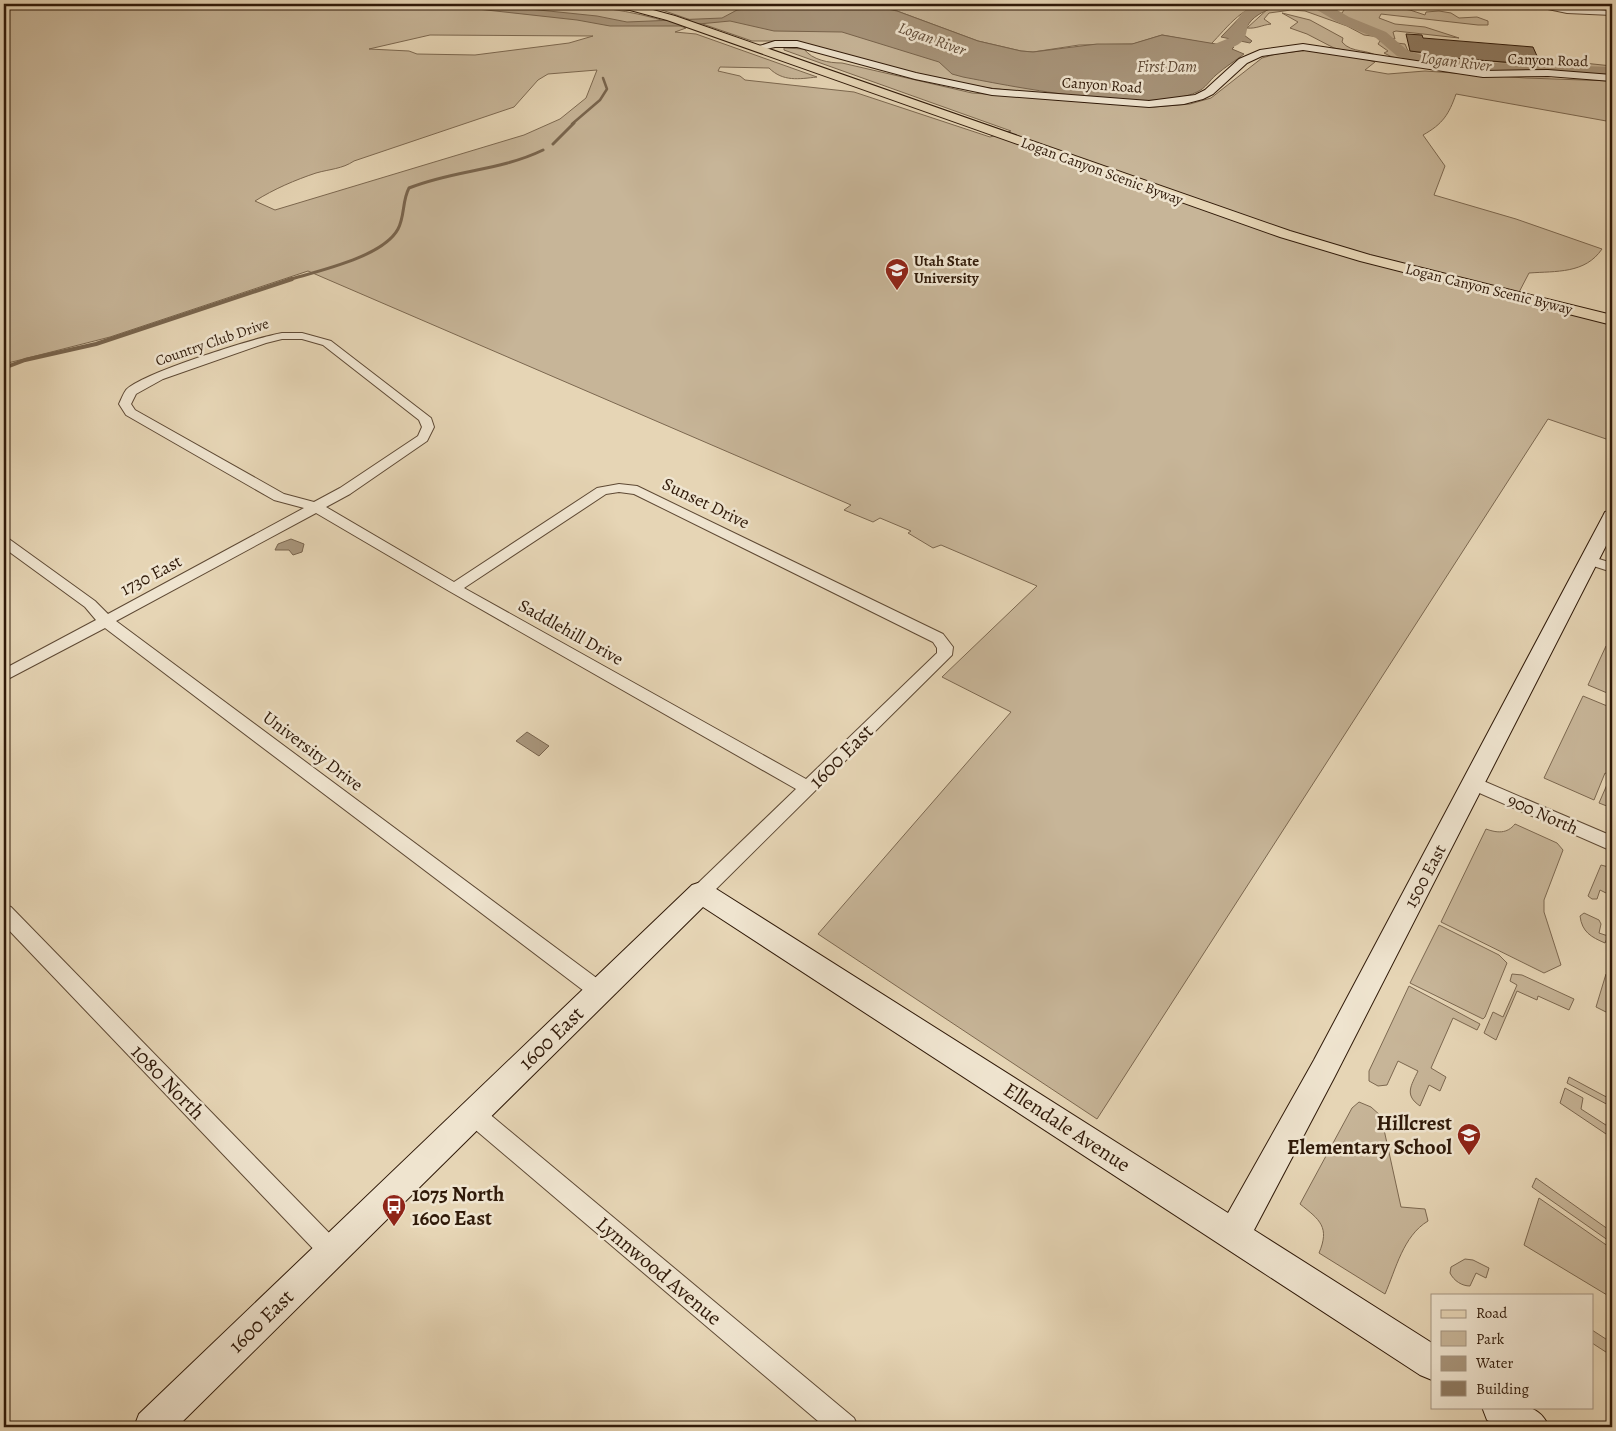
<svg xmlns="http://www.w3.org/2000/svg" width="1616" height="1431" font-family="Alegreya,serif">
<rect width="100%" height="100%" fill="#e6d5b5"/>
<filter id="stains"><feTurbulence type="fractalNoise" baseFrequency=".004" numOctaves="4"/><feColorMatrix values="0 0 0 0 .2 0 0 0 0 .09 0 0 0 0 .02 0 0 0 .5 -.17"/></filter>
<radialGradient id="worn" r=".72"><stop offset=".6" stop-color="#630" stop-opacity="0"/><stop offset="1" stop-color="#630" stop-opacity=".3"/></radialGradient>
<path fill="#c7b598" stroke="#7c6850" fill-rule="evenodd" d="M4 4H563C606 7 645 13 686 28L675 32 696 34 817 77C799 79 783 82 769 68L720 67 718 71 740 76 745 80 854 92 990 137 1011 131 784 50V48L804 49C812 60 829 63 842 63L972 93 1154 107 1190 104 1211 98 1262 58 1276 54 1308 50 1359 57 1375 62 1365 70 1388 74 1425 71 1526 78 1612 81V122L1456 94C1449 114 1443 124 1423 135L1445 166 1434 195 1516 219 1602 249C1585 274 1556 271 1529 273L1516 298 1612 323V441L1548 419 1097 1119 818 934 1011 712 942 677 1037 586 941 545 933 548 908 533 911 531 880 518 873 522 844 510 851 505 308 271 110 337 4 364ZM430 35 593 36 569 43 475 55 417 54 409 51 369 49ZM597 70 586 98 560 119 524 135 275 210 255 201C274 189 295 180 316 173 330 169 342 169 354 161L514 107 538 80 548 74Z
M637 4H783H750L751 6 747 9 844 29 1058 92 1057 96 956 84 785 41H752L659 9 657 7 661 4Z
M863 4H1303L1315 6 1334 16 1342 13 1348 4H1384L1385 6 1410 10 1425 15 1426 12 1439 11 1451 13 1459 18 1477 17 1488 21V25H1478L1381 14 1379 18 1395 24 1425 27 1459 38 1396 31 1393 32 1395 39 1364 35 1347 26 1305 11 1291 10 1269 13 1264 19 1271 24C1262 25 1256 29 1247 28L1271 6C1246 0 1227 28 1211 44L1162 35 1133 44 1079 45 1033 52 1021 51 978 41 897 11Z
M1282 13 1310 20 1343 38 1342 42C1352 54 1368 48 1380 58L1334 48 1307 34 1290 28 1298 22Z
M1380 41 1405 44 1408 51 1425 53 1427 56 1525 64 1546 65 1574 62 1612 66V69L1505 67 1612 73V76L1462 70 1392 57 1384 53 1388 51 1378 44Z
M1606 646 1612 649V695L1588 685Z
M1583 696 1612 708V763L1608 774 1605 773 1594 800 1544 778Z
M1609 780 1612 781V808L1599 803Z
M1515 824 1557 843 1563 850 1544 900V912L1561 965 1544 973 1441 922 1486 829C1497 833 1507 834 1515 824Z
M1601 865 1612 868V896L1600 890 1597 899H1592L1588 896Z
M1584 913 1599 920 1601 924 1599 933 1608 936 1605 943C1591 937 1582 932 1580 916Z
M1439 925 1499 955 1507 963 1485 1017 1483 1019 1410 983Z
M1512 974 1522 975 1574 999 1569 1010 1538 996 1537 1000 1517 991 1496 1040 1484 1033 1493 1012 1503 1017 1517 985 1510 981Z
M1606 974 1612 977V1015L1596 1007Z
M1409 986 1480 1024 1477 1030 1453 1018 1431 1068 1446 1077 1440 1091 1429 1085 1420 1106C1404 1095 1411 1086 1418 1071L1398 1061 1387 1085 1378 1086 1369 1081V1071Z
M1569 1077 1612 1100V1107L1567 1083Z
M1565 1088 1583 1098 1581 1109 1612 1129V1138L1560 1103Z
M1359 1102 1371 1107 1381 1116 1401 1207 1425 1209 1428 1221C1403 1236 1396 1269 1385 1294L1319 1253C1330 1227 1320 1220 1300 1204L1352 1108Z
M1536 1178 1612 1232V1243L1532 1187Z
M1539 1198 1612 1249V1298L1524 1245Z
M1465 1259 1473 1260 1489 1268 1486 1278 1476 1273 1470 1286C1462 1286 1454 1281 1450 1273L1451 1267Z
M1592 1330 1612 1343V1356L1592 1343Z"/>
<path fill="#a8957b" stroke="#78644d" d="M432 4H481L597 16 627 22 722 18 737 10 783 4H863L897 11 978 41 1021 51 1033 52 1097 44H1132L1162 35 1234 47 1232 49 1244 54C1235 61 1225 67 1216 75 1209 81 1206 88 1197 92 1151 114 1015 87 963 77L952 74 939 62 842 32 774 31 730 21 678 26H610L577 20Z
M1267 4H1299C1278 5 1249 11 1244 35L1252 41 1250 43 1221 37 1248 9Z
M291 539 304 544 302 552 293 555 289 550H275L278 544Z
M527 732 549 746 539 756 516 741Z"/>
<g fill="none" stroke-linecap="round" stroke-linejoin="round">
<path stroke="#78644d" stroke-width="2.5" d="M572 124 600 100 607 89 603 78"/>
<path stroke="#78644d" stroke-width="3" d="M553 144 574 123
M288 280C318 271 383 257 398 229 405 216 402 201 409 188 453 170 500 171 543 150"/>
<path stroke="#78644d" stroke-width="4" d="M4 368 25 360 96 344 292 279"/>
<path fill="#a8957b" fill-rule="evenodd" d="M1258 4H1278L1252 17C1246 24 1248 32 1244 39 1240 48 1191 65 1182 63L1180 60 1182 57 1232 37C1234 20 1242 9 1258 4Z
M1307 4H1327L1349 17 1386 32 1407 50 1424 56 1466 62 1612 67V75L1466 70 1422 64 1397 56 1376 38 1339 23Z"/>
</g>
<path fill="#8f7b62" stroke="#301a09" d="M1406 34 1422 35 1423 38 1533 47 1541 65 1428 56 1427 53 1410 51Z"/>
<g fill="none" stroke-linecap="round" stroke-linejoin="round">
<g stroke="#5e4934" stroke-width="2">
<path id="street" d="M1524 4 1612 11V15L1567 13Z
M282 333H302L331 341 431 418 434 427 427 441 350 494 326 507 454 582 597 488 619 484 637 486 943 634 953 647 952 655 708 897 701 900 694 897 692 892 694 887 796 789 449 591 316 513 116 621 606 985 609 991 606 997 599 1000 592 997 105 628 4 681V669L96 620 85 607 4 548V538L9 539 95 601 108 614 304 508 274 500 126 415 119 404C121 400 123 394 126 390 142 373 255 338 282 333ZM282 339H302L323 345 419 420 422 427 418 436 340 488 314 502 284 494 135 410 131 404 136 394 163 379 266 343ZM619 492 634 494 933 642 937 648V653L806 779 464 588 606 494Z
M1589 556 1612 563V572L1584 563 1582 560 1584 557Z
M1474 777 1612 836V851L1468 788 1465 783 1468 778Z
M4 905 11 907 339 1243 343 1251 339 1259 331 1263 323 1259 4 925Z
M473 1104 481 1107 854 1418 858 1427H825L465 1121 462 1114 465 1107Z"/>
</g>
<g stroke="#301a09" stroke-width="2">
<path id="secondary" d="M775 41H797L916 73 992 89 1149 101 1195 95 1205 90 1239 59 1260 50 1303 44 1483 71 1548 70 1612 75V81L1548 76 1483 77 1303 50 1262 56 1247 63 1213 94 1203 99 1184 104 1149 107 992 95 915 79 797 47H775L758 51 753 48Z
M1612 510V534L1334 1078 1254 1230 1432 1343V1380L1420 1375 703 907 177 1427H134L139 1414 692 885 701 882 710 885 1228 1213 1314 1060 1603 516 1605 512Z
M1482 1407C1510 1407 1537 1398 1549 1427H1499L1487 1420Z"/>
</g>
<g stroke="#301a09" stroke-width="2">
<path id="primary" d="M594 4H631L675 16 1290 231 1370 255 1612 315V325L1360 261 1280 237 667 20 630 10 599 7Z"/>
</g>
<use href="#street" fill="#efe4cf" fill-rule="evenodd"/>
<use href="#secondary" fill="#efe4cf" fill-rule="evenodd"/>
<use href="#primary" fill="#e6d5b5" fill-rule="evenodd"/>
</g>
<defs>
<g id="university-pin" transform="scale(1.25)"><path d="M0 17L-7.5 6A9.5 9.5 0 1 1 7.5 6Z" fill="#8f2418" stroke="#efe4cf"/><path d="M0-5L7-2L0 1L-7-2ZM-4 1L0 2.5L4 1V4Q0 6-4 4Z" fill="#fff"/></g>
<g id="school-pin" transform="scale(1.25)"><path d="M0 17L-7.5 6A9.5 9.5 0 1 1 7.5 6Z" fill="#8f2418" stroke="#efe4cf"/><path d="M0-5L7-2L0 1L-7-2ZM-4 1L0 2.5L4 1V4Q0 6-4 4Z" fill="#fff"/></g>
<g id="bus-pin" transform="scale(1.25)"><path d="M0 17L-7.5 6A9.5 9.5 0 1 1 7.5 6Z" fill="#8f2418" stroke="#efe4cf"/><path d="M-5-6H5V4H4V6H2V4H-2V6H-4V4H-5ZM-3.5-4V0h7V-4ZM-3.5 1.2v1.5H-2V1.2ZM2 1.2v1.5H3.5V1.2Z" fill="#fff"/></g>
</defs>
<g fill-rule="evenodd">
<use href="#university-pin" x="897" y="270"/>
<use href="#school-pin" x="1469" y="1135"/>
<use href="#bus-pin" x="394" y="1206"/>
</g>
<g text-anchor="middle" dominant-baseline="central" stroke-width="5" stroke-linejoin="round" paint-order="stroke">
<g font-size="15" fill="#301a09" stroke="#efe4cf">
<text transform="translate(1548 60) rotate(2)">Canyon Road</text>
<text transform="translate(1102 85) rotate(4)">Canyon Road</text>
<text transform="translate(1102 171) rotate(20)">Logan Canyon Scenic Byway</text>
<text transform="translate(1489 289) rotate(14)">Logan Canyon Scenic Byway</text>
<text transform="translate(212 342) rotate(-19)">Country Club Drive</text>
</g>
<g font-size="15" font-weight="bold" fill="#301a09" stroke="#efe4cf" text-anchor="start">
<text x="914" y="261">Utah State<tspan x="914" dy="17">University</tspan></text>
</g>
<g font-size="16" font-style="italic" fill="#604b37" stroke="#efe4cf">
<text transform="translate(932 39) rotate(20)">Logan River</text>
<text transform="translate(1456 62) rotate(7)">Logan River</text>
<text x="1167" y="67">First Dam</text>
</g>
<g font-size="18" fill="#301a09" stroke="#efe4cf">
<text transform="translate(706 503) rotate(26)">Sunset Drive</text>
<text transform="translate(151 575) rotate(-28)">1730 East</text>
<text transform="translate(571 632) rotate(29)">Saddlehill Drive</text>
<text transform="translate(313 751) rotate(37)">University Drive</text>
<text transform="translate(1543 814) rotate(24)">900 North</text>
<text transform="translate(1425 876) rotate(-62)">1500 East</text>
</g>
<g font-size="21" fill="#301a09" stroke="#efe4cf">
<text transform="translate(841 756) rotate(-45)">1600 East</text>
<text transform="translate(551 1038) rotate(-44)">1600 East</text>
<text transform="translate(168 1082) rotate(46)">1080 North</text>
<text transform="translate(1067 1127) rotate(33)">Ellendale Avenue</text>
<text transform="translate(659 1271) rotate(40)">Lynnwood Avenue</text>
<text transform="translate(261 1321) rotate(-44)">1600 East</text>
</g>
<g font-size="21" font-weight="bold" fill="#301a09" stroke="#efe4cf" text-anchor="end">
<text x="1452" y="1123">Hillcrest<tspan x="1452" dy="24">Elementary School</tspan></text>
<text x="412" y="1194" text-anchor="start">1075 North<tspan x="412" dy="24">1600 East</tspan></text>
</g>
</g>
<rect width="1616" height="1431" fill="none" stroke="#e6d5b5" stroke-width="20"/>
<rect x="5" y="5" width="1606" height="1421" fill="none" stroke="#301a09" stroke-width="2.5"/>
<rect x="10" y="10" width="1596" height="1411" fill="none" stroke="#301a09"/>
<rect x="1431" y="1294" width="162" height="115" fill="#efe4cf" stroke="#a39380"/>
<rect x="1441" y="1310" width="25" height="8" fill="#e6d5b5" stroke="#a39380"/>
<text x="1476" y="1318" font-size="15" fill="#301a09">Road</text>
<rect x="1441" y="1331" width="25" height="15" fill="#c7b598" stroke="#a39380"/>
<text x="1476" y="1344" font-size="15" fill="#301a09">Park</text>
<rect x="1441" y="1356" width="25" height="15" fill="#a8957b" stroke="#a39380"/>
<text x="1476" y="1368" font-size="15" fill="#301a09">Water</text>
<rect x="1441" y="1381" width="25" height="15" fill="#8f7b62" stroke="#a39380"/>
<text x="1476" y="1394" font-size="15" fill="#301a09">Building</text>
<rect width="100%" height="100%" filter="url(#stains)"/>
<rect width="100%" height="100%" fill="url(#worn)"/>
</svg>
